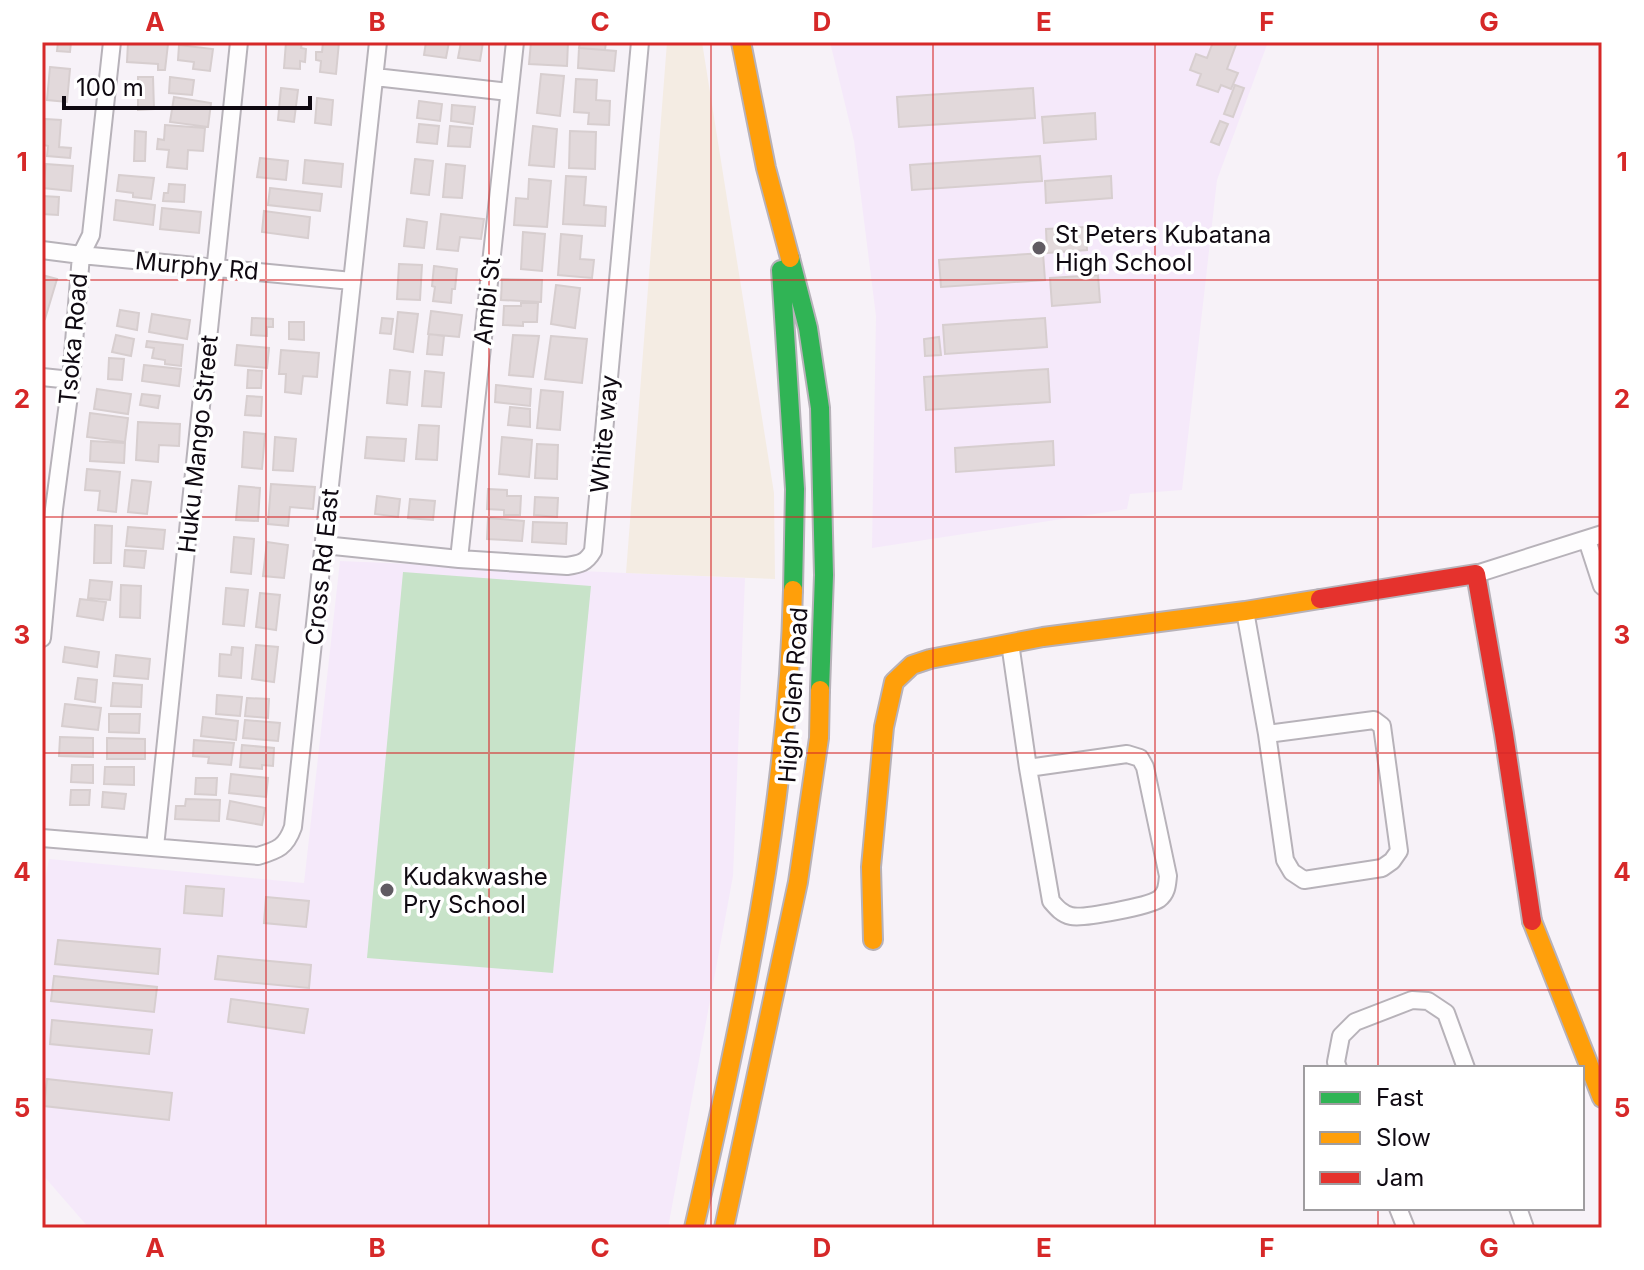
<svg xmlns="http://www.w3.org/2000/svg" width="1644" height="1270" font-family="Inter,sans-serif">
<rect width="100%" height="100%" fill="#f7f2f8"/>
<path fill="#f5e9fa" d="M830 42H1268L1217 180 1182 490 1130 494 1127 509 872 548 876 316 854 141Z
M340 561 745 578 733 876 668 1228H89L42 1174V896L49 859 304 883Z"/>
<path fill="#f4ece3" d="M667 42H702L774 493 775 579 626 573Z"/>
<path fill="#c8e3c9" d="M403 572 591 586 553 973 367 958Z"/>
<path fill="#e2d9db" stroke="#d7cecf" stroke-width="2" d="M58 42H71L70 52 57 51Z
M128 42 168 44 165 70H158V64L127 62Z
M286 42H302L301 48 306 49 305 62 300 61V69L284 68Z
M323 42H339L336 74 320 72 321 61 316 60V52H322Z
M426 42H449L446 58 424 55Z
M461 42H483L480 61 458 58Z
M531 42H568L567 66 529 64Z
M580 42H606L605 50 579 48Z
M1213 42H1237L1227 69 1238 73 1231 89 1221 85 1218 92 1197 85 1201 74 1190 70 1196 54 1207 58Z
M179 45 213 49 210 71 193 69 194 62 178 60Z
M579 48 616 51 614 71 578 68Z
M50 67 70 69 67 102 47 100Z
M541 74 564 76 560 116 537 113Z
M138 77H153L154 109 138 110Z
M170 77 194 80 192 95 169 93Z
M576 79 597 80 596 100 610 101 609 125 588 124 589 113 574 112Z
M1235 85 1244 88 1233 117 1224 114Z
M281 88 298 90 294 122 278 120Z
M1033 88 1035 118 899 127 897 97Z
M174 97 211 103 208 127 170 122Z
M317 98 333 100 331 125 315 123Z
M419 101 442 104 440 121 417 118Z
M452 105 475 107 473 124 451 121Z
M1095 113 1096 139 1044 143 1042 117Z
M45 119 61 120 59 147 71 148 70 158 47 156 48 146 44 145Z
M1220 121 1228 124 1219 145 1211 142Z
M419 124 439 126 437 144 417 142Z
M165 125 205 128 203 151 188 150 187 169 167 167 169 150 157 149 158 139 164 140Z
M450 126 472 128 470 147 448 146Z
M533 126 557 129 554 167 529 165Z
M135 131 146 132 145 161H134Z
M570 131 596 132 595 169 569 168Z
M1040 156 1042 181 912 190 910 165Z
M260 158 288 161 286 180 257 177Z
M415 159 433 161 429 195 411 193Z
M305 160 343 164 341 187 303 183Z
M46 164 73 166 71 191 43 188Z
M446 164 465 166 462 198 443 197Z
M119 175 154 178 151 199 133 197V193L117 191Z
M566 176 586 177 584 205 606 207 605 226 563 224Z
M1111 176 1112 198 1046 203 1045 181Z
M529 179 551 181 547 227 514 225 516 198 528 199Z
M169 184 185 185 184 202 163 201 164 193H168Z
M270 188 322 194 320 211 268 205Z
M42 196 59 197 58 215 42 214Z
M116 200 155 205 153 225 114 220Z
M162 208 201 212 199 233 160 229Z
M264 211 310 217 308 238 262 232Z
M441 214 484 219 481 239 460 237 458 251 437 249Z
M407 219 427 222 424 248 404 246Z
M1086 227 1087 250 1047 253 1046 229Z
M523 232 545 234 542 271 521 269Z
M561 234 582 236 580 259 594 260 592 278 558 275Z
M1043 253 1045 280 941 287 939 260Z
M399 264 422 265 420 300 397 299Z
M434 266 457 269 455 289H452L451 303 433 301 435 287 432 286Z
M42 275 57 279 45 319 42 318Z
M1098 275 1100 302 1052 306 1050 278Z
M502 279 542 280 541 302 501 300Z
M556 285 580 288 575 328 551 324Z
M521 303H538L537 322H523V326L503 325 504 306H521Z
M120 310 139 313 137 330 117 326Z
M431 311 462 315 459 337 428 334Z
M398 312 418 314 413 352 394 349Z
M152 314 190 320 187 339 149 332Z
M252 318 273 319V327H267V336L251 335Z
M382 318 393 319 391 334 380 333Z
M1045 318 1047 347 945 354 943 325Z
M289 322H304V340L289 339Z
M429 334 444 336 442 355 427 354Z
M116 335 134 339 131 356 112 352Z
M513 335 539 336 533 377 509 375Z
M551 336 587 339 582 383 545 379Z
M939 337 941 355 925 356 924 339Z
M147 341 183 345 181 366 165 364V360L152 358 154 348 146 347Z
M237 345 269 348 267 368 235 365Z
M281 350 319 353 317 377 303 376 301 394 285 392 286 374H279Z
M109 358 124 359 122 380 108 379Z
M144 365 181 369 179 386 142 381Z
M1048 369 1050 402 926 410 924 377Z
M248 370 262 371 261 388H247Z
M390 370 410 372 407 405 387 403Z
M425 371 444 373 441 407 422 406Z
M496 385 531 389 530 406 495 402Z
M97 389 131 394 128 414 94 409Z
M541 390 563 392 560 430 537 428Z
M142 394 160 396 158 408 140 405Z
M247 396 262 397 261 416 245 415Z
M510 407 530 409V427L508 425Z
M90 413 128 418 125 442 87 437Z
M138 422 180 424 179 446 159 445 158 462 136 460Z
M419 425 439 426 437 460 416 459Z
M244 432 265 434 262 469 242 467Z
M275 437 296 439 293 471 273 470Z
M367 437 406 439 404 461 365 458Z
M502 437 532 440 529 477 499 474Z
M91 441 125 443 124 463 90 461Z
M1053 441 1054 465 956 472 955 448Z
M537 444 558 445 557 479 535 478Z
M87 469 120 472 116 512 98 510 100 491 85 490Z
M132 480 151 482 147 514 128 512Z
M271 484 315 487 313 509 290 507 288 526 268 524Z
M239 486 260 488 258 521 236 520Z
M488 489 507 490V496H521L520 515H504V510L487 509Z
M377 496 400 499 398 517 375 514Z
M535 497 558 498 557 517 534 515Z
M410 499 435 501 433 520 408 518Z
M488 518 524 521 522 541 487 539Z
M533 522 567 523 566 544 532 542Z
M95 525 112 526 111 563H94Z
M128 527 165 530 163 549 126 546Z
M234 537 254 539 251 574 231 572Z
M267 542 288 545 284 578 263 576Z
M125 550 146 551 144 568 124 566Z
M90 580 112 582 110 600 88 598Z
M121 585 141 586 140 618 120 617Z
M226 588 248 590 244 626 223 624Z
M260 593 280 595 276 630 256 627Z
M80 599 106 602 103 620 77 616Z
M256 645 278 647 274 682 252 679Z
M65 647 99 652 97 667 63 662Z
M232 647 243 648 241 678 219 676 220 654 231 655Z
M116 655 150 659 148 679 114 676Z
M78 678 97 680 95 702 75 699Z
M113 683 142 685 141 707 111 706Z
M217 695 242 697 240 716 216 714Z
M247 698 269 699 268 718 245 716Z
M65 704 101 708 98 730 62 726Z
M109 714H140L139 733 109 732Z
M203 717 238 721 236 740 201 736Z
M245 720 280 723 278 741 243 738Z
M60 737 93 738V757L59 756Z
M107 738 145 739V759H107Z
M194 740 234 743 231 765 208 763 209 757 193 756Z
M242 745 274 748 273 766 262 765V769L240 767Z
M72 765H93V783L71 782Z
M105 767H134V785L104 784Z
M231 774 268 778 266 797 229 793Z
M196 778H217L216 795 195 794Z
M71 790H90L89 805H70Z
M103 792 126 794 124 809 102 807Z
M186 799 220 800 219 821 175 819 176 806H185Z
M230 801 265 808 262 825 227 819Z
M186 886 224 889 222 916 184 913Z
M266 897 309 901 306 927 264 923Z
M58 940 160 949 158 974 55 964Z
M218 956 311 965 309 988 215 979Z
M54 976 157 987 154 1012 51 1001Z
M231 999 308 1009 304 1033 228 1022Z
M52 1020 152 1030 149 1054 50 1044Z
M47 1079 172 1093 169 1120 44 1106Z"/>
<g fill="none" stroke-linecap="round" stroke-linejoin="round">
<g stroke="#b7b2b9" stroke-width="20">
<path id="street" d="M375 77 509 92
M42 250 81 255 352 281
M42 377 71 380
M1587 540 1602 586
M324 545 459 559 567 566C580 564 586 563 593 551L640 42
M459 559 515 42
M1476 574 1602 534
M1245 611 1267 734 1285 860 1292 872 1304 880 1382 868 1392 861 1399 851 1382 726 1374 720 1267 734
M42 638 54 509 71 380 81 255 91 235 112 42
M1010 643 1028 768 1051 901C1057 908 1062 914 1071 916 1083 919 1149 906 1159 899 1167 893 1167 885 1168 876L1145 767 1140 758 1127 754 1028 768
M42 838 258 856C278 850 286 847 293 827L378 42
M155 847 239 42
M1338 1068 1336 1062 1341 1036 1355 1022 1412 1000 1428 1001 1446 1013 1466 1068
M1398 1208 1406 1228
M1518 1208 1525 1228"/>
</g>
<g stroke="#b7b2b9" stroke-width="22">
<path id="fast" d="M790 258 808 328 820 408 824 575 820 690
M781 270 795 489 793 590"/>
</g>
<g stroke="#b7b2b9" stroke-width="22">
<path id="slow" d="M741 42 766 168 790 258
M1532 921 1602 1098
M873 940 871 867 884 727 894 682 912 665 930 659 1043 637 1245 611 1320 599
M694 1228C742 1019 788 806 793 590
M724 1228 798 882 819 738 820 690"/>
</g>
<g stroke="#b7b2b9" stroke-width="22">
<path id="jam" d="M1320 599 1476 574 1504 734 1532 921"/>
</g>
<use href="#street" stroke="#fefdfe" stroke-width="16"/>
<use href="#fast" stroke="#30b455" stroke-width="18"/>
<use href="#slow" stroke="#ff9f0a" stroke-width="18"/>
<use href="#jam" stroke="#e5322d" stroke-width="18"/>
</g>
<path fill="none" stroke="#d62828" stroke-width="2" stroke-opacity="0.55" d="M266 42V1228M489 42V1228M711 42V1228M933 42V1228M1155 42V1228M1378 42V1068M42 280H1602M42 517H1602M42 753H1602M42 990H1602M1378 1208V1228"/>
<g fill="#605b62" stroke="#fff" stroke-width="3">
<circle cx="1039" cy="248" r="8"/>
<circle cx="387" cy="890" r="8"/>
</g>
<g text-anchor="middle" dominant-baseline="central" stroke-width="7" stroke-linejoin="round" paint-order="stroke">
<g font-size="24" fill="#0f0911" stroke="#fff" text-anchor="start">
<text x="1055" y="234">St Peters Kubatana<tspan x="1055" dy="28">High School</tspan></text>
<text x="403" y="876">Kudakwashe<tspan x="403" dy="28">Pry School</tspan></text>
</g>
<g font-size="24" fill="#0f0911" stroke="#fff">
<text transform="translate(197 266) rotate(5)">Murphy Rd</text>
<text transform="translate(487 301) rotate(-84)">Ambi St</text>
<text transform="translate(73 339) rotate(-85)">Tsoka Road</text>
<text transform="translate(604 434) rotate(-85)">White way</text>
<text transform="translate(198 444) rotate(-84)">Huku Mango Street</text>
<text transform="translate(322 567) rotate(-84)">Cross Rd East</text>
<text transform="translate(793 695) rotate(-86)">High Glen Road</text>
</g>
</g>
<rect width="1644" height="1270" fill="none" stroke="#ffffff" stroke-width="88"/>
<rect x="1304" y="1066" width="280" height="144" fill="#ffffff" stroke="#9f9da0" stroke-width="2"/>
<rect x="1320" y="1092" width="40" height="12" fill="#30b455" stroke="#9f9da0" stroke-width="2"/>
<text x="1376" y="1106" font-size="24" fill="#0f0911">Fast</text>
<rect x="1320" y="1132" width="40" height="12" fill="#ff9f0a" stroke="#9f9da0" stroke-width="2"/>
<text x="1376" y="1146" font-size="24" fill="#0f0911">Slow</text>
<rect x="1320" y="1172" width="40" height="12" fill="#e5322d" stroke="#9f9da0" stroke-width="2"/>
<text x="1376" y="1186" font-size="24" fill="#0f0911">Jam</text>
<path d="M64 96v12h246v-12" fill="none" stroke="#0f0911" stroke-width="4"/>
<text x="76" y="96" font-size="24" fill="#0f0911" stroke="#ffffff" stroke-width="6" paint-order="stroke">100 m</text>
<rect x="44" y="44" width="1556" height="1182" fill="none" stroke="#d62828" stroke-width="3"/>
<g font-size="26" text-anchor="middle" font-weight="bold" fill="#d62828">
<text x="155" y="31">A</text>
<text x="377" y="31">B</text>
<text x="600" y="31">C</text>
<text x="822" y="31">D</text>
<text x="1044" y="31">E</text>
<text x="1267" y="31">F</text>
<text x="1489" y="31">G</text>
<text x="22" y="171">1</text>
<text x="1622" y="171">1</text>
<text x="22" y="408">2</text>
<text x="1622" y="408">2</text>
<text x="22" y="644">3</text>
<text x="1622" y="644">3</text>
<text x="22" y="881">4</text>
<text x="1622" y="881">4</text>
<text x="22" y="1117">5</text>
<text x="1622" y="1117">5</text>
<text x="155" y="1257">A</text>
<text x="377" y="1257">B</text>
<text x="600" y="1257">C</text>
<text x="822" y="1257">D</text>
<text x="1044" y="1257">E</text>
<text x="1267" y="1257">F</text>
<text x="1489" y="1257">G</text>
</g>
</svg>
